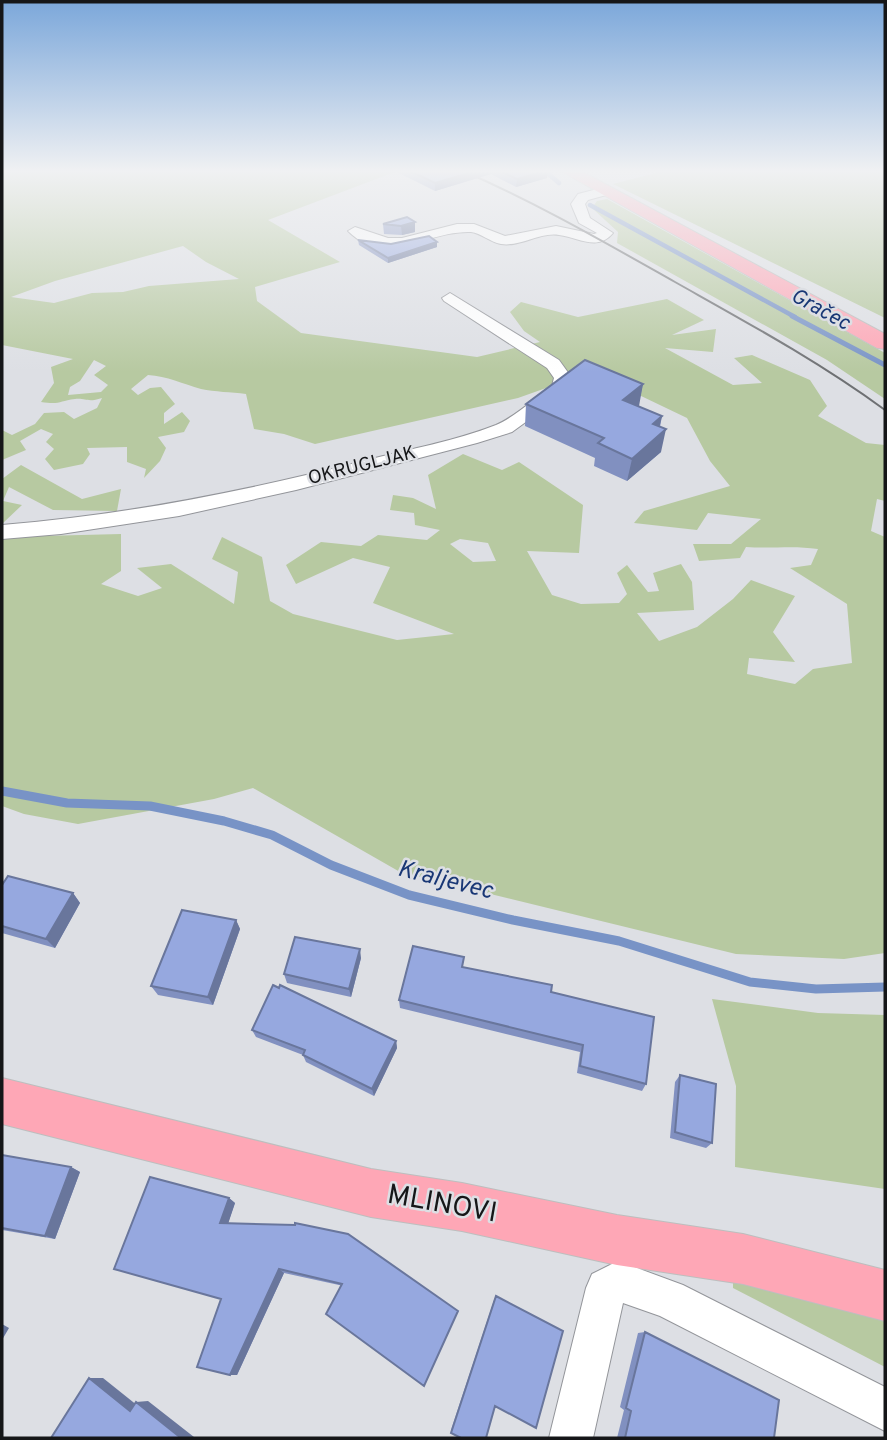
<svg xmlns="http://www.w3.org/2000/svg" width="887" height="1440" font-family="Overpass,sans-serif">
<rect width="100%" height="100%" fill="#dddfe4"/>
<path fill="#b7c9a1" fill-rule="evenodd" d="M2 170H400L268 220 340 262 255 287 257 301 301 333 477 357 540 342 524 331 510 312 521 302 578 317 667 299 704 320 672 335 716 329 713 352 665 348 733 385 762 383 734 358 752 355 810 380 827 406 818 416 866 443 885 445V501L877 499 871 531 885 537V953L844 959 736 954 400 872 253 788 214 799 78 824 24 814 2 806V537L121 534V571L101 584 138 596 162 588 137 568 171 564 234 604 238 572 212 559 222 537 262 557 270 601 293 614 397 640 454 634 373 603 390 567 353 558 296 584 286 565 321 542 361 546 378 535 427 540 440 530 415 525 414 513 390 510 393 495 413 498 436 509 428 475 463 454 502 470 519 462 583 505 579 553 527 551 552 595 581 604 619 603 627 594 617 573 627 565 648 592 659 591 653 573 681 564 692 582 694 610 637 613 659 641 697 627 733 599 751 580 795 596 773 632 795 662 749 658 747 674 795 684 813 669 852 663 847 604 790 568 811 565 818 549C792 545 772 549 746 547L740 558 699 561 693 544H731L761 519 708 513 697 530 634 523 644 511 730 486 710 461 687 418 591 372 518 398 315 444 284 434 254 429 246 394C231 392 215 392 201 389 183 384 167 376 148 375L131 389 138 395 150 388 161 387 175 404 164 413V424L182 412 190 421 184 432 158 437 166 448 160 461 144 478 146 469 127 462V447L87 448 90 454 83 464 54 470 45 459 54 449 46 442 53 434 41 429 20 441 26 450 2 460V430L12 435 35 424 44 413 64 412 74 419 97 408 102 398C87 403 87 398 75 399 59 401 60 405 41 402L54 383 51 367 73 359 2 345ZM183 246 206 262 239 279 149 286 123 292 92 293 54 303 11 297 55 281ZM94 360 106 366 94 375 108 385 101 392 68 395 70 387 80 381ZM460 539 488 543 496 561 473 562 450 544Z
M667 170H885V318L613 184Z
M607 199 885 353V399L827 360 617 243 618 232 592 208 597 201Z
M21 465 82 499 121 489 117 511 53 510 9 487 3 501 22 505 2 524V479Z
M712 999 818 1013 885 1015V1189L735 1167 736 1086Z
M733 1277 885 1320V1367L733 1288Z"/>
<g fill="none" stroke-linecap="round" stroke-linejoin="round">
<path stroke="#7893c6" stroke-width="4.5" d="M544 170 559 183
M590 205 795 317"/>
<path stroke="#7893c6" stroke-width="5" d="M792 316 885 365"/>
<path stroke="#7893c6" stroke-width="9" d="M2 791 67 803 150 806 224 821 272 835 331 865 409 895 513 920 619 941 750 982 816 989 885 987"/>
<g stroke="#93959a" stroke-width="2">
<path id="minor" d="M605 187 612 191 610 194 588 200 585 204 590 218 613 233C597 252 578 237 559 235 539 232 521 247 501 244 490 242 481 233 471 232 431 230 383 267 348 231L355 227 388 238H402L457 224H474L505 236 556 226 594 234 597 233 579 223 571 204 578 194Z
M450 293 559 360 572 378 567 392 512 432 477 443 296 490 179 516 61 534 2 539V525C126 515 247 491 367 460 410 449 455 441 496 425 515 417 535 398 552 386L554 378 547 368 444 301 442 298Z
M618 1261 683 1285 885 1387V1431L660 1316 623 1303 593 1438H549L586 1288 592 1274Z"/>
</g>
<g stroke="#bdbebe" stroke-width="2">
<path id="major" d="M559 170H579L885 334V349L877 348Z
M2 1078 371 1169 462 1183 617 1215 743 1234 885 1270V1321L743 1284 617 1265 462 1231 371 1217 2 1124Z"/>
</g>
<use href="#minor" fill="#fff" fill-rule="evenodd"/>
<use href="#major" fill="#fea7b6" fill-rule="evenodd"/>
<path stroke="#6e7073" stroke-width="2" d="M461 170C535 202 604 242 675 282 746 322 818 361 885 410"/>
</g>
<path fill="#8190c0" d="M399 170H547V178L516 187 491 174 435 191 399 173Z
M407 217 415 232 402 235 384 234 383 224Z
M358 240 391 244 437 247 388 263 359 245Z
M643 384 638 406 662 416 660 427 661 452 627 481 594 466 595 458 525 426 526 404Z
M2 885 73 893 80 903 55 948 2 933Z
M236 920 240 929 213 1005 158 995 151 986Z
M361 958 351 997 287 983 284 974Z
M463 967 551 992 646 1084 642 1091 577 1073 580 1052 400 1008 399 1000Z
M252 1030 396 1041 397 1048 374 1096 306 1062 303 1055 256 1037Z
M680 1075 712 1143 706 1148 670 1138 675 1082Z
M2 1155 71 1167 80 1172 55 1239 2 1230Z
M229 1198 235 1203 228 1223 458 1311 284 1273 237 1375 221 1299Z
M496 1296 495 1406 451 1433V1430L494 1300Z
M645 1332 774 1438H617L624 1410 620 1407 638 1333Z"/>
<path fill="#69769c" d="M479 170H491V174L435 191V183Z
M548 170 547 178 516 187 517 179Z
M415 222V232L402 235 401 226Z
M437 242V247L388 263V258Z
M643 384 639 406 619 422 623 400Z
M662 416 657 437 666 429 661 452 627 481 632 459 653 424Z
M73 893 80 903 55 948 46 939Z
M236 920 240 929 213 1005 208 997Z
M360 949 361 958 351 997 349 989Z
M396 1041 397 1048 374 1096 372 1089Z
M71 1167 80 1172 55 1239 45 1236Z
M229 1198 235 1203 227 1227 220 1223Z
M279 1269 284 1273 237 1375H230Z
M2 1324 9 1328 2 1340Z
M89 1378H103L143 1410 130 1411Z
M148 1401 194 1437V1438H181L136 1402Z"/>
<path fill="#96a8df" stroke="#69769c" stroke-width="2" d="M408 170H479L435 183Z
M498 170H548L517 179Z
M407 217 415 222 401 226 383 224Z
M429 236 437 242 388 258 358 240 391 244Z
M585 360 643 384 623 400 662 416 653 424 666 429 632 459 598 443 604 438 526 404Z
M8 876 73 893 46 939 2 926V885Z
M182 910 236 920 208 997 151 986Z
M295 937 360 949 349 989 284 974Z
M413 946 464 957 462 967 552 985 551 992 654 1017 646 1084 580 1066 583 1045 399 1000Z
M273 985 279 988 280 985 396 1041 372 1089 303 1055 305 1050 252 1030Z
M680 1075 716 1084 712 1143 675 1132Z
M2 1155 71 1167 45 1236 2 1228Z
M150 1177 229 1198 220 1223 295 1225V1223L348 1234 458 1311 424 1386 326 1314 342 1284 279 1269 230 1375 197 1367 221 1299 114 1269Z
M496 1296 563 1331 536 1428 495 1406 486 1438H461L451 1433Z
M645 1332 779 1400 774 1438H625L631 1411 626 1408Z
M89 1378 130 1411 136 1402 181 1438H51Z"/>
<linearGradient id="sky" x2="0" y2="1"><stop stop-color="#7ba7da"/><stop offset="0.46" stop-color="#f0f1f3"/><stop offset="1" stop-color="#f0f1f3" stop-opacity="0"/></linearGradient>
<rect width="887" height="372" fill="url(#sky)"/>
<g text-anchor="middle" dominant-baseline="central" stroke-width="5" stroke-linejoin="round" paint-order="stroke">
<g font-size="19" fill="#151618" stroke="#dddfe4">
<text transform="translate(362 466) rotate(-14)">OKRUGLJAK</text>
</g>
<g font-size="21" font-style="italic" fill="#193775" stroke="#dddfe4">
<text transform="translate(820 310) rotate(29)">Gračec</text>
</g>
<g font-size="24" font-style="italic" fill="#193775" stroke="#dddfe4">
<text transform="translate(445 881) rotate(14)">Kraljevec</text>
</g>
<g font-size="28" fill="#151618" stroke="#dddfe4">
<text transform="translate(442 1205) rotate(10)">MLINOVI</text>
</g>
</g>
<rect width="887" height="1440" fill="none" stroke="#151618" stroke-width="7"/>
</svg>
